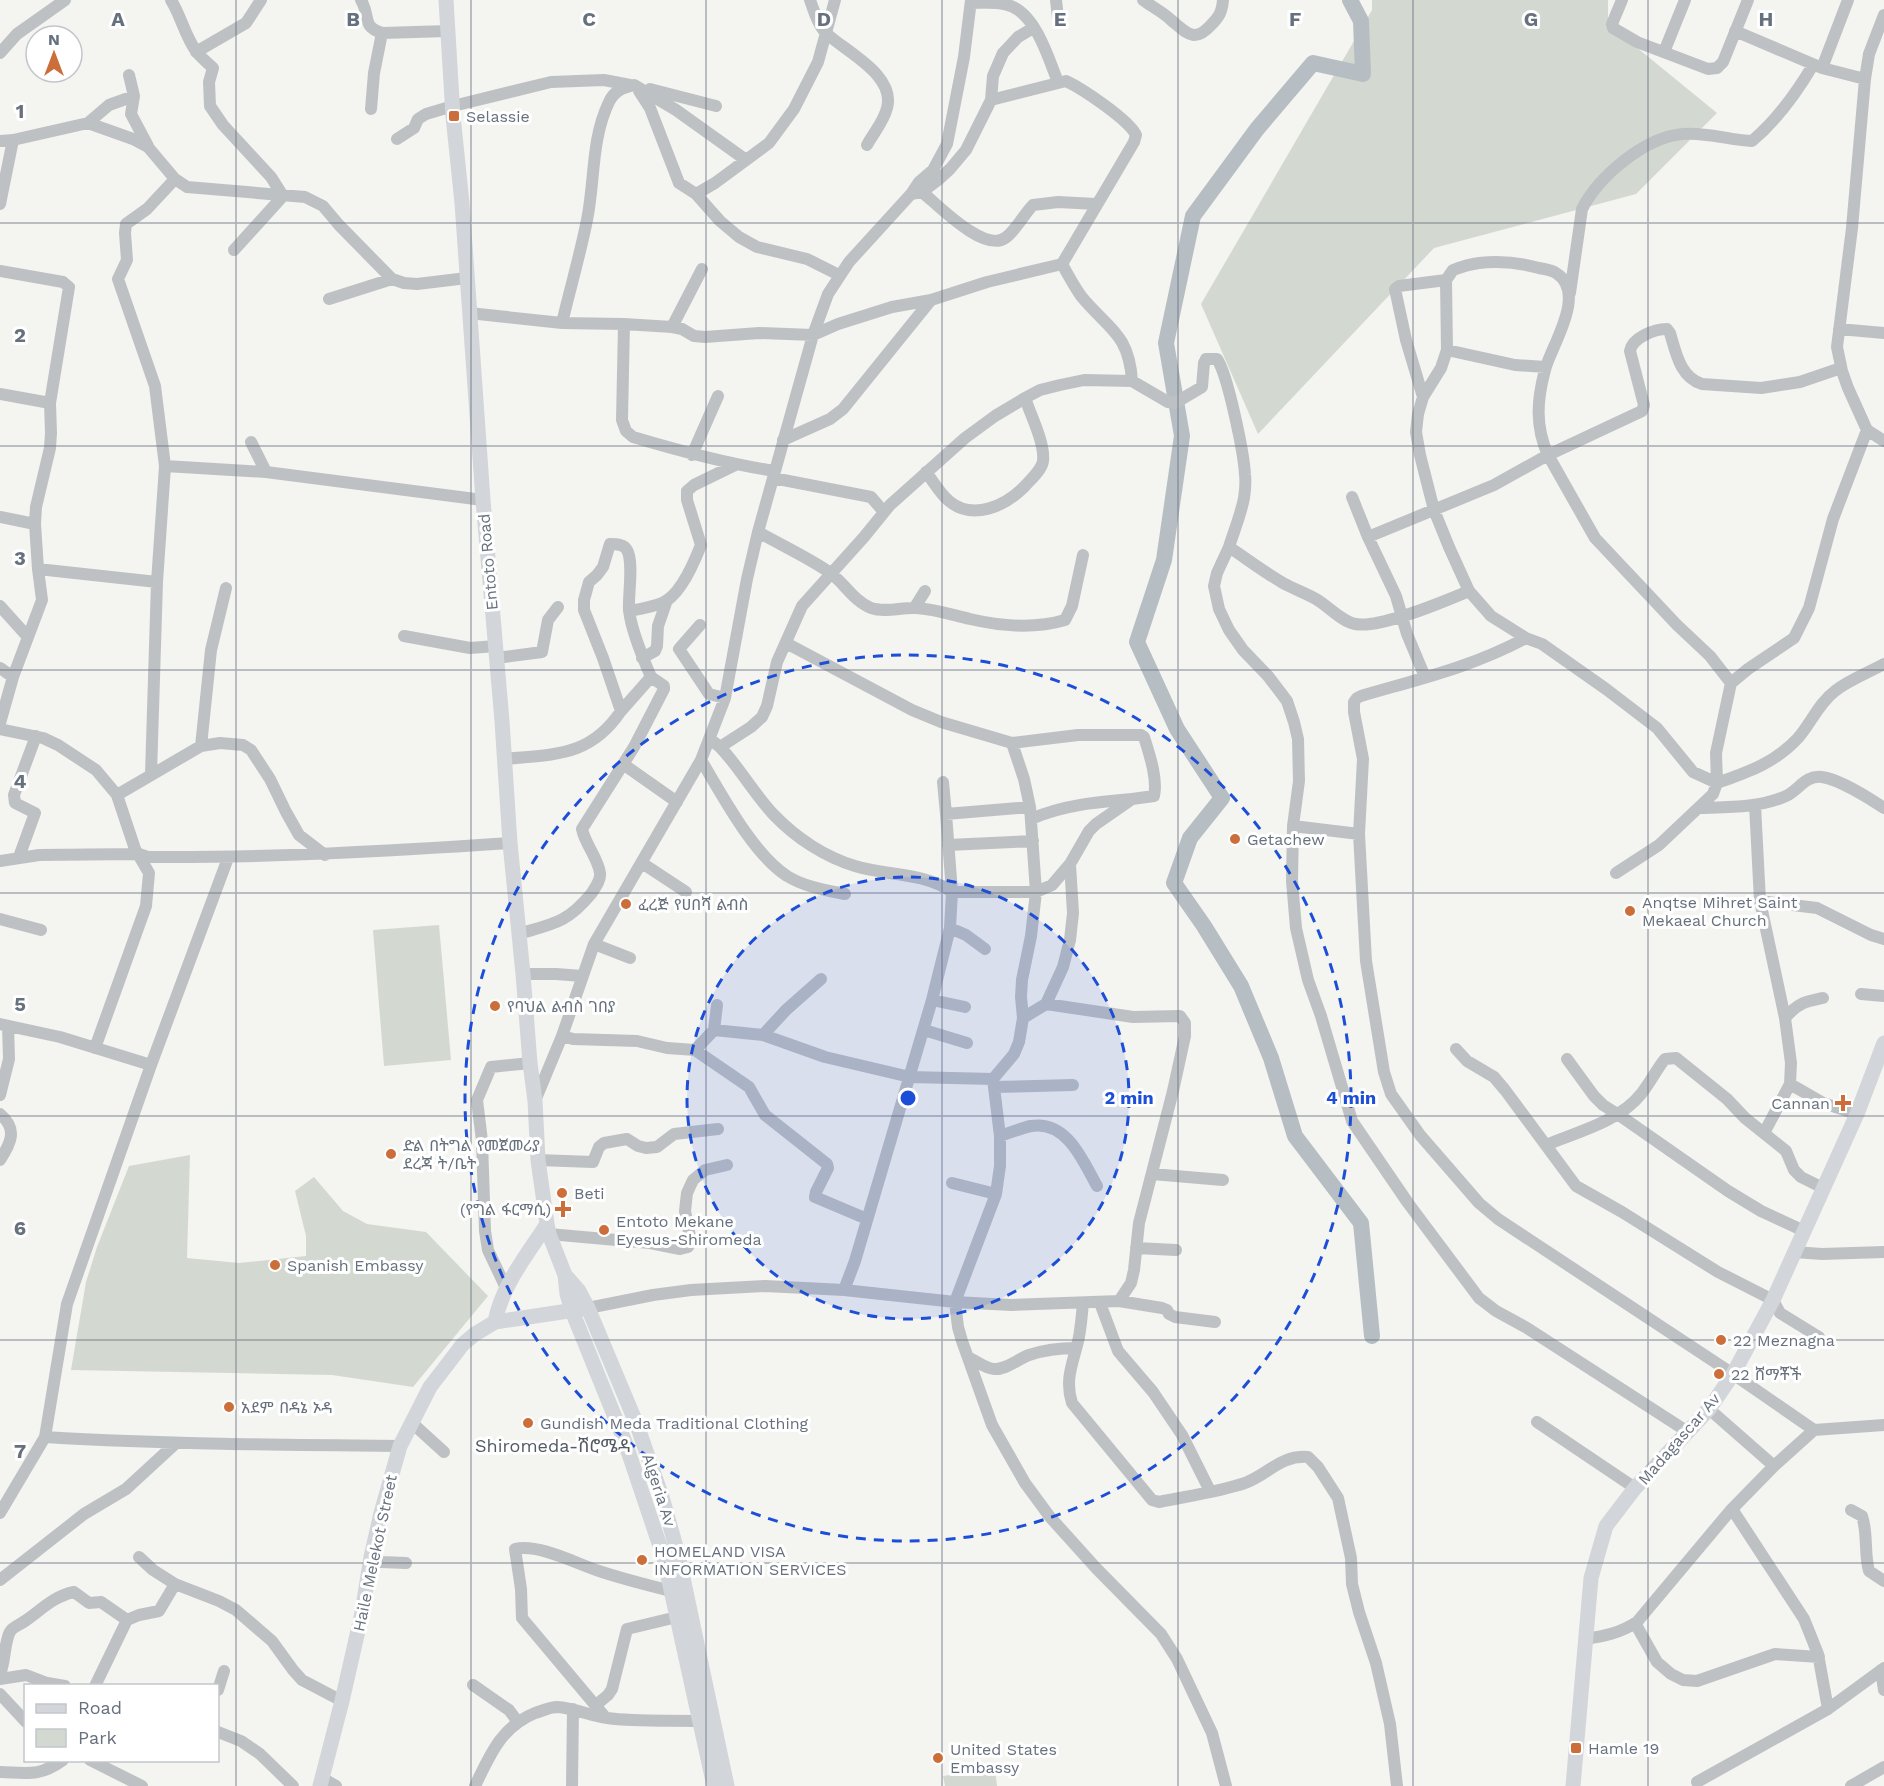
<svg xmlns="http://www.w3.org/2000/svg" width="1884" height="1786" font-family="'Work Sans','Noto Sans Ethiopic',sans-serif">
<rect width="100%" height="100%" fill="#f4f4f1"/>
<path fill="#d3d9d1" d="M1372 0H1608V24L1717 113 1636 194 1434 248 1258 434 1201 304 1372 10Z
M439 925 451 1060 384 1066 373 930Z
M190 1155 187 1258 239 1263 306 1256V1236L295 1191 314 1177 343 1211 367 1224 426 1232 488 1296 413 1387 332 1375 71 1370 86 1282 97 1247 129 1166Z
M995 1768 997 1786H945L943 1776Z"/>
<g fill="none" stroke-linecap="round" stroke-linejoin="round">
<path stroke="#b6bec3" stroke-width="16" d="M1350 0 1361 21 1363 74 1313 63 1257 129 1193 216 1166 343 1182 436 1164 560 1137 642 1177 729 1222 798 1190 838 1174 883 1204 926 1241 986 1271 1058 1295 1136 1361 1223 1372 1336"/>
<path stroke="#bec1c4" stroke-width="12" d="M171 0C181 16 185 36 196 51 200 57 208 63 213 68L209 82 210 106 223 125 271 177 283 196 234 250
M361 0C371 17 361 26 382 33L448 31
M810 0C814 11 818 25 826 33 846 52 896 75 887 108 884 121 873 134 867 145
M1056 0 1058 18
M1143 0C1152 7 1163 12 1171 20 1186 32 1194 44 1211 25 1219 17 1222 12 1223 0
M1622 0 1612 24 1613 28 1637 42 1708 69 1717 68 1723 62 1748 0
M971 3C984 3 1001 1 1013 7 1037 18 1049 60 1058 82
M1884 15 1869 54 1865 79 1852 228 1837 347 1842 371 1848 388 1867 430 1884 441
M1735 31 1822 68 1865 79
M196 52 246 23 261 0
M1664 52 1685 0
M0 53 17 34 65 0
M1822 68 1848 0
M129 75 134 96 131 114 148 146
M650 89 716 106
M639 91 650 108 679 183 696 194 720 221 739 237 757 247 807 259 839 275
M991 100 1066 81C1083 89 1129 120 1136 135L1134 142 1062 264
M371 109 374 73 382 33
M88 123 109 105 134 96
M397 139 414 128 418 119 426 114 453 106 551 82 604 80 630 85
M0 141 13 140 88 123 133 139 148 147 175 179 187 187 305 197 323 206 339 225 392 279 404 283 417 284 467 278
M922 192C937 204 984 253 1005 238 1015 232 1024 214 1033 205L1058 202 1096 204
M696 194 715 183 769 143 794 109 818 62 835 0
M911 194 922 192 938 180 950 169 966 150 991 100 993 76 1003 53 1018 37 1033 28
M0 204 13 140
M0 271 63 282 69 287 50 403 51 433 50 448 36 507 35 524 38 569 42 600 13 677 0 723
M1570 293 1582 209C1599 176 1645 137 1683 134 1706 132 1729 140 1752 141 1776 121 1797 92 1813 65
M329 299 392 279
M469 313 562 323 624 324 672 327 682 329 694 336 705 337 759 333 813 335 838 324 892 307 931 300 987 282 1062 264C1068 275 1074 286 1081 296 1108 329 1129 333 1132 381
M562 323C570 289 580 255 587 220 595 181 591 139 609 102 614 91 622 88 634 85L676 110 746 160
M624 324 622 420 626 431 633 437C680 451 727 464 775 471
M672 327 702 269
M1839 329 1884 333
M1447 350 1515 365 1545 367
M0 394 50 403
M1423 397 1406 340 1395 289 1399 286 1446 280
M783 440 830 419 843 409 931 300
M251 442 266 472
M692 455 718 396
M165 466 266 472 483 500
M926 472C933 481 940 494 949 501 973 521 1005 506 1024 487 1030 480 1042 470 1043 461 1045 443 1031 416 1025 398
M773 478 871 497 884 512
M1352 497 1368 537 1396 596 1407 634 1425 677
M0 517 35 524
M758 532C781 545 807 557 829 572 843 581 853 601 871 608 885 613 902 607 916 608 935 609 952 615 970 619 1000 626 1035 629 1065 620L1072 606 1083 555
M1368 537 1494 485 1548 455C1535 426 1537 400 1545 370 1551 346 1588 293 1556 273 1552 270 1544 269 1539 268 1521 263 1498 261 1479 263 1471 264 1461 267 1453 270L1446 280 1447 350 1441 368 1423 397 1418 414 1416 432 1420 455 1434 510 1449 547 1469 591 1491 616 1526 638 1542 644 1606 689 1657 728 1693 772 1717 783C1748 772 1775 763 1798 738 1811 723 1819 703 1835 691 1849 680 1868 673 1884 664
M38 569 157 582
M1469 591C1445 601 1380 629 1355 624 1341 621 1328 606 1316 599 1305 593 1294 589 1283 583 1264 572 1247 559 1229 547L1217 573 1214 586 1219 609 1229 630 1243 650 1268 676 1287 701 1294 722 1298 739 1299 781 1293 826 1292 881 1296 928 1308 980 1321 1016 1352 1121 1408 1203 1479 1298 1496 1311 1527 1328 1688 1432
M0 606 27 636
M915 607 925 591
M629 611C640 609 652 607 662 603 680 596 694 563 701 545L687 500V491L694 485 735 465
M700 625 679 649 709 694 725 698
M404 636 470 648 496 646
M1526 638C1472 667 1419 679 1361 696L1357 698 1354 702V712L1363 759 1359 834 1366 961 1384 1072 1391 1094 1420 1135 1479 1203 1498 1219 1733 1374 1814 1430 1884 1425
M786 643 912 710 941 722 1012 743 1024 779 1030 807 1036 892 1031 936 1022 980 1021 997 1023 1018 1019 1042 1014 1054 993 1079 1000 1136V1166L996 1194 955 1302 958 1327 962 1341 992 1425 1025 1483 1050 1517 1096 1568 1161 1634 1177 1659 1212 1733 1226 1786
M497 658 542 652 548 620 558 607
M642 658 655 651 657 646 658 626 667 600
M0 668 13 677
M1731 683 1748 669 1794 638 1809 608 1833 519 1867 430
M0 729 43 738 58 745 96 770 117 795 135 849 149 873 146 906 95 1048
M710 739 720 747 751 727 762 717 767 706 777 662 802 606 864 537 890 505 965 438 995 416 1025 398 1040 390 1060 385 1084 380 1132 381 1168 402 1175 403 1202 387 1204 363 1206 359H1217C1228 375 1244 454 1245 475 1246 482 1245 491 1244 498 1241 514 1234 531 1229 547
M1012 743 1078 735H1141L1144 737C1149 753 1158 779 1154 796L1132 799 1096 824 1089 831 1070 864 1073 913 1070 940 1063 967 1046 1004
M201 746 211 650 226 588
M720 747C740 768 754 794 774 815 796 838 825 857 855 866 887 876 924 872 952 892L950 928 932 1000 855 1261 844 1290
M504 759C555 754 590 757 621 711L603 658 584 610V600L589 582 597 575 603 567 610 544C616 544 624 544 627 550 634 562 628 595 629 610 631 630 643 658 651 677L621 711
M701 760C722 795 753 854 787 876 805 887 825 890 845 894
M623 764 677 802
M151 774 157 582 165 466 155 386 118 279 127 260 125 233 126 224 147 209 175 179
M943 782 946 814
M117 795 201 746 220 743 243 745 251 750 270 779 286 812 299 835 325 855
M1755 805 1760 901 1817 908 1871 935 1884 939
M1030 807 946 814 952 892H1036L1052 885 1070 864
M1699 808C1728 807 1759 808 1786 796 1799 790 1805 775 1822 777 1838 779 1869 798 1884 808
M1031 819C1063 805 1097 802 1132 799
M1293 826 1359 834
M948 845 1033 841
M19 857 35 813 15 803 14 795 36 736
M0 861 39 855 139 854 148 857C269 858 389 851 510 843
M642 863 686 892
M1616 873 1659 845 1713 794 1717 783 1716 753 1731 683 1710 656 1677 625 1595 538 1548 455 1642 411 1644 405 1630 351C1632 338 1654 329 1667 329L1670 333C1676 353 1680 377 1702 384L1761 388 1800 382 1841 368
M1760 901 1785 1018 1791 1063 1790 1084 1764 1133
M0 919 41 930
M950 928 966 935 985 949
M518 934C553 924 567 923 591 894 595 888 601 880 600 873 598 858 585 844 582 829L634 747 664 689V686L651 677
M594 944 630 958
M523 974H556L582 976
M1861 994 1884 996
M932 1000 965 1007
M1023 1018 1046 1004 1133 1017 1180 1016 1185 1023V1036L1173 1091 1139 1223 1134 1270 1131 1283 1119 1301
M1785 1018C1798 1003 1804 1002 1823 998
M0 1024 60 1037 151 1065
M714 1030 717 1005
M924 1030 967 1043
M763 1035 786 1010 821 979
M562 1036 573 1039 637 1041 667 1048 695 1050 714 1030 763 1035 825 1057 910 1077 993 1079
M1456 1049 1467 1061 1494 1077 1505 1090 1576 1186 1622 1212 1718 1272 1773 1300 1780 1313 1819 1337
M695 1050 749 1087 765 1115 827 1164 828 1168 816 1192 815 1197 867 1219
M1567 1059 1594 1096 1603 1105 1619 1115 1728 1191 1761 1211 1804 1231
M1790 1084 1823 1103 1857 1114
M994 1087 1073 1085
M0 1095 9 1059 8 1026
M535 1101 562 1036 594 944 701 760 725 698 747 579 758 532 813 335 828 294 849 262 911 194 919 182 933 170 947 144 964 57 971 0
M0 1114C18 1129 11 1143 0 1160
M1000 1136C1010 1133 1021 1128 1031 1126 1067 1120 1083 1161 1097 1186
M1546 1145C1577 1132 1620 1121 1641 1094 1650 1083 1656 1070 1665 1059L1676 1058 1727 1099 1745 1118 1786 1151 1794 1170 1801 1177 1823 1188
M538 1160 593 1162 599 1147 604 1143 627 1139 638 1146 646 1148 657 1147 674 1134 718 1129
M1152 1174 1223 1180
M952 1183 996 1194
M549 1234 650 1243 680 1249 688 1247 691 1242 685 1211 687 1193 693 1180 705 1170 727 1165
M1136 1248 1176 1250
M1794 1252 1822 1254 1884 1252
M506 1288 488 1250 485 1231 482 1141 477 1100 491 1067 530 1063
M1083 1303C1082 1314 1081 1326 1079 1337 1074 1361 1064 1378 1072 1403L1152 1500 1159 1502C1188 1496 1218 1492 1245 1483 1269 1474 1280 1455 1308 1457L1318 1467 1338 1498 1351 1558 1352 1584 1359 1612 1376 1663 1390 1724 1397 1786
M1100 1303 1118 1351 1153 1392 1182 1435 1210 1491
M588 1308 653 1295 691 1290 765 1286 844 1290 955 1302 1011 1305 1119 1301 1162 1308 1167 1310 1169 1314 1175 1317 1215 1322
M968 1357C976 1361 986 1369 994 1369 1006 1370 1018 1359 1029 1355 1044 1350 1060 1348 1076 1348
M1709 1409 1774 1466
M411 1422 444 1452
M1537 1422 1635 1488
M45 1437C163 1444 281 1445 400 1446
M1732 1509 1804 1619 1818 1654 1828 1709
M1851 1510 1862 1516C1868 1533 1864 1553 1869 1571L1884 1581
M0 1513 45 1437 67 1304 151 1065 228 858
M139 1557 153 1570 175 1584
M371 1557 381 1562 406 1563
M0 1580 84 1514 126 1489 176 1443
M127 1620 139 1615 159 1611 175 1584 219 1601 236 1610 272 1641 293 1670 302 1680 342 1701
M1635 1623 1657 1662 1671 1674 1683 1680 1697 1681 1775 1654 1819 1657
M1585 1639C1605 1636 1620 1633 1637 1622L1730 1511 1774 1466 1814 1430
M1881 1670 1884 1690
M0 1674C5 1662 4 1649 8 1637 10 1627 18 1626 25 1621 41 1610 54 1596 74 1592L89 1603 101 1602 127 1620 95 1686
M0 1679 26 1675 47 1683 65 1686
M473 1685 509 1710 518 1722
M218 1690 224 1671
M0 1694 26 1722
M596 1705 608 1695 612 1689 627 1629 677 1617
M606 1718 522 1618 521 1589 515 1549C538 1543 577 1564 599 1571 623 1579 647 1585 671 1591
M218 1732 241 1741 260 1754 293 1786
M90 1760 142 1786
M0 1772C28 1773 39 1777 63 1760
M322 1778 336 1786
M1697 1782 1828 1709 1884 1668
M475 1786C490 1755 501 1727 535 1713 542 1711 550 1707 557 1707 575 1708 590 1716 607 1718 637 1722 669 1720 700 1721
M572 1786 573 1709
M1851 1786 1884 1767"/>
<path stroke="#d2d5d9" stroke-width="15" d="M446 0 453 116 462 203 483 500 502 721 510 843 523 974 530 1063 535 1101 538 1160 547 1224 549 1234 565 1275 567 1294 572 1311 625 1442 664 1558 714 1786
M565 1275 579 1291 588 1308 637 1425 662 1497 678 1554 727 1786
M495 1322C502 1285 527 1255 547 1224
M320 1786 342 1701 362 1613 371 1557 381 1513 400 1446 430 1387 463 1344 475 1334 495 1322 588 1308
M1573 1786 1591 1578 1606 1526 1635 1488 1709 1409 1733 1374 1773 1300 1857 1114 1884 1043"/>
</g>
<path fill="none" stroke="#67717e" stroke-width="1.5" stroke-opacity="0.55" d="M236 0V1786M471 0V1786M706 0V1786M942 0V1786M1178 0V1786M1413 0V1786M1648 0V1786M0 223H1884M0 446H1884M0 670H1884M0 893H1884M0 1116H1884M0 1340H1884M0 1563H1884"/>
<circle cx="908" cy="1098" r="221" fill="#1d4ed8" fill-opacity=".12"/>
<g fill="none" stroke="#1d4ed8" stroke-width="3" stroke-dasharray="10 8">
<circle cx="908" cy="1098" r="221"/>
<circle cx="908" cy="1098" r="443"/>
</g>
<g fill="#cb6e3a" stroke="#fff" stroke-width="2">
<rect x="448" y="110" width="12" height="12" rx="3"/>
<circle cx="1235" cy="839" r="6"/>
<circle cx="626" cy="904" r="6"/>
<circle cx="1630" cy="911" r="6"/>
<circle cx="495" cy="1006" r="6"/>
<path d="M1840 1094h6v6h6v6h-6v6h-6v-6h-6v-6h6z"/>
<circle cx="391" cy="1154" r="6"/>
<circle cx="562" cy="1193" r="6"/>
<path d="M560 1200h6v6h6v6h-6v6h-6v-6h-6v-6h6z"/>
<circle cx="604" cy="1230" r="6"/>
<circle cx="275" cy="1265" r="6"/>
<circle cx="1721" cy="1340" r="6"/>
<circle cx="1719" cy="1374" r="6"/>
<circle cx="229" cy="1407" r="6"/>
<circle cx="528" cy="1423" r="6"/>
<circle cx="642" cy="1560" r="6"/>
<rect x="1570" y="1742" width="12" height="12" rx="3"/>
<circle cx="938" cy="1758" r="6"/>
</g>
<g text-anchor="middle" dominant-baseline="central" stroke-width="6" stroke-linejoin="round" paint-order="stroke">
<g font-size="16" fill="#67717e" stroke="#fff" text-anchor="start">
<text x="466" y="116">Selassie</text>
<text x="1247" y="839">Getachew</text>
<text x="1642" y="902">Anqtse Mihret Saint<tspan x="1642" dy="18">Mekaeal Church</tspan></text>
<text x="638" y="904">ፈረጅ የሀበሻ ልብስ</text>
<text x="507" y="1006">የባህል ልብስ ገበያ</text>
<text x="1830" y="1103" text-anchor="end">Cannan</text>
<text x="403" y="1145">ድል በትግል የመጀመሪያ<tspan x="403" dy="18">ደረጃ ት/ቤት</tspan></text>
<text x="574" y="1193">Beti</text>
<text x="551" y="1209" text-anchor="end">(የግል ፋርማሲ)</text>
<text x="616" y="1221">Entoto Mekane<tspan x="616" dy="18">Eyesus-Shiromeda</tspan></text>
<text x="287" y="1265">Spanish Embassy</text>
<text x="1733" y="1340">22 Meznagna</text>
<text x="1731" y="1374">22 ሸማቾች</text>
<text x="241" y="1407">አደም በዳኔ ኦዳ</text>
<text x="540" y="1423">Gundish Meda Traditional Clothing</text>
<text x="654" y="1551">HOMELAND VISA<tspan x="654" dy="18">INFORMATION SERVICES</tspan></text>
<text x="1588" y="1748">Hamle 19</text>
<text x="950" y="1749">United States<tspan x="950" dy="18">Embassy</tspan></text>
</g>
<g font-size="16" fill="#67717e" stroke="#fff">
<text transform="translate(488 562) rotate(-95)">Entoto Road</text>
<text transform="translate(1679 1439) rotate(-49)">Madagascar Av</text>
<text transform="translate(659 1490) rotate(72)">Algeria Av</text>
<text transform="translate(375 1553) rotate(-78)">Haile Melekot Street</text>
</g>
<g font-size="18" fill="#545b64" stroke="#fff">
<text x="553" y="1445">Shiromeda-ሽሮሜዳ</text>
</g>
</g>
<g font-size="20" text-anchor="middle" font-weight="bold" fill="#67717e" stroke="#fff" stroke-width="6" stroke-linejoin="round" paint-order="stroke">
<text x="118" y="26">A</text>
<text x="353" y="26">B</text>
<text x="589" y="26">C</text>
<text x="824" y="26">D</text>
<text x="1060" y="26">E</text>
<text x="1295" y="26">F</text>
<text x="1531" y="26">G</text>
<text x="1766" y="26">H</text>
<text x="20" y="118">1</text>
<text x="20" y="342">2</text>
<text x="20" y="565">3</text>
<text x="20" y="788">4</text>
<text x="20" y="1011">5</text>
<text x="20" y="1235">6</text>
<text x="20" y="1458">7</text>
</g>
<circle cx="908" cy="1098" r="9" fill="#1d4ed8" stroke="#fff" stroke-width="3"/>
<g font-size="18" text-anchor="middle" font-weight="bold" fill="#1d4ed8" stroke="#fff" stroke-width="6" stroke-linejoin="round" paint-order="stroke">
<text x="1129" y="1104">2 min</text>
<text x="1351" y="1104">4 min</text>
</g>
<rect x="24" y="1684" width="195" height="78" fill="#ffffff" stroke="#c2c6cb" stroke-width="1.5"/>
<rect x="36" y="1704" width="30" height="9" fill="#d2d5d9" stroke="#c2c6cb" stroke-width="1.5"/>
<text x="78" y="1714" font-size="18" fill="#67717e">Road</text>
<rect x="36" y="1729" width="30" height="18" fill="#d3d9d1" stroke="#c2c6cb" stroke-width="1.5"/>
<text x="78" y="1744" font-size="18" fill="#67717e">Park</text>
<g transform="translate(54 54)"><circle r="28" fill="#ffffff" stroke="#c2c6cb" stroke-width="1.5"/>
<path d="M0-4.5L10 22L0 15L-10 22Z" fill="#cb6e3a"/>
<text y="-9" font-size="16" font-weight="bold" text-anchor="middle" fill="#67717e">N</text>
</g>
</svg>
